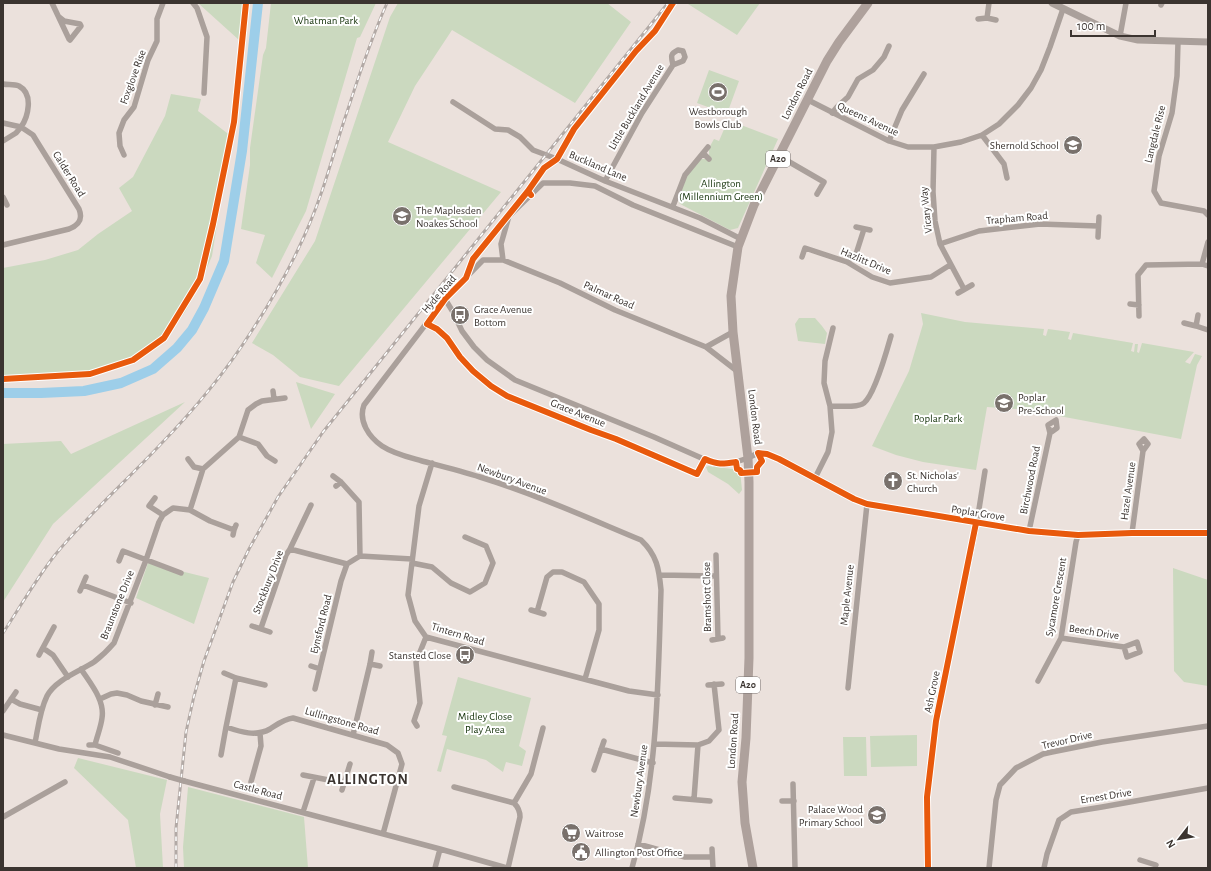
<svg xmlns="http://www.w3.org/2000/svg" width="1211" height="871" font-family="'Alegreya Sans',sans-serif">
<rect width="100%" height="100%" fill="#ebe1dc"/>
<path fill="#cbd9bf" d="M198 3H249L245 40H239Z
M271 3H376L360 37 357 38 306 211 272 278 256 263 265 235 241 229 250 165V148L263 55 266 48Z
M398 3H607L631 22 575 103 452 30 415 86 388 142 501 192 339 386 300 377 273 355 252 343 315 241 390 17Z
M689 3H760L737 35 688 4Z
M709 70 739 81 727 114 697 103Z
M171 94 201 99 198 111 231 136 212 256 199 287 185 312 166 340 149 351 133 363 90 377 3 381V268L45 260 78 250 98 234 132 211 119 188 133 177 165 116Z
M728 120 778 139 738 228 730 230 682 205 679 203 680 199 678 198 688 174 701 159H705L709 156V148L714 139 719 141Z
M921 313 965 322 1044 329 1043 335 1046 336 1048 329 1070 332 1068 339 1071 340 1073 333 1133 343 1131 351 1134 352 1135 344H1138L1137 352 1139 353 1142 343 1194 352 1185 362 1190 364 1195 354 1202 356 1197 365 1181 439 1054 415 1016 409 987 407 976 470 923 462 896 455 872 446 909 371 923 324Z
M799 318H815L822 326 827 333 825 344 798 341 795 324Z
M296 382 335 394 311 429Z
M185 402 53 524 3 602V444L61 441 71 454Z
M709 466 740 470 742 490 739 494 728 484 708 472 706 467Z
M148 563 209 578 194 624 136 598Z
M1173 568 1208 580V686L1184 682 1174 671Z
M458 677 531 698 519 746 526 751 522 766 506 762 503 772 486 760 447 749 441 772 437 771 447 736 442 735Z
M917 735V766L871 767 870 736Z
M843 737H866L867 776H844Z
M78 758 167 780 160 814 163 868H136L128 820 74 768Z
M188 787 304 817 308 868H184L183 847Z"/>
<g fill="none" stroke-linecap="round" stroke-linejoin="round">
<path stroke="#9dcee9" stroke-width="10" d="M3 393H41L84 391 121 383 153 369 177 348 192 330 204 308 224 261 242 151 258 3"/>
<path stroke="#aaa09b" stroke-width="5.5" d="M52 3 69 39 70 40 81 26 80 24 64 21 59 17
M193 3 197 8 207 37 204 93
M1161 5 1162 3
M987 18 989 3
M978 19 987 18 996 20
M1120 36 1126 3
M1178 42 1177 76 1172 113 1159 156 1154 191 1161 203 1204 211 1208 215
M678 50 683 51 685 57 683 61 673 65C671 56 670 54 678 50Z
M3 84C8 85 14 84 19 86 34 94 28 117 21 127L33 135 36 140 79 209C83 219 79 225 69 229L3 245
M808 100 889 141 908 147H934L961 142 982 135 999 124 1018 105 1031 88 1041 70 1050 47 1063 9
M453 102 495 129 508 130 520 137 533 150 557 159 605 181 700 218 741 239
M832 113 837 107 848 97 858 79 873 70 884 57 889 46
M3 123 21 127 16 133 3 141
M982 135 1004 164 1007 178
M889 141 902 110 924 74
M934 147 933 192 935 221 940 244 964 289
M703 153 709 159
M124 155 120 146 119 133 124 120 134 107 148 60 157 41V19L163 3
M779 156 824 182 817 194
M605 181 642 113 673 65
M3 197 7 205
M673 206 685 175 708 147
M856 227 870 230
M1098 237 1099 217
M1208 242 1202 264 1208 266
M940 244 979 231 1040 224 1098 226
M802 257 805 248 847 262 872 277 890 283 931 277 950 265
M503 260 501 244 509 216 543 183H570L595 186 633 205 738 247
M847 262 856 254 864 229
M958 293 972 285
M445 299 453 312 462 331 474 347 487 360 515 380 654 437 715 464H723L736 462 748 458 758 453 767 454 779 459 854 499 867 504 1029 531 1078 535 1132 533H1208
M1130 304 1139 305
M1139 316 1138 275 1146 265 1202 264
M1184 323 1196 326 1208 330
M427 324 437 329 447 338 460 357 473 371 491 386 507 396 591 430 616 439 697 474 705 459
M1196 326 1198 315
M706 347 733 332
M273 391 274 399
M830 406C838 406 858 408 864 403 875 394 887 350 891 336
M239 437 258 444 267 456 275 461
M188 459 194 467 203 469
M432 463 419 506 408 595 415 621 426 637 629 691 658 695
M333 476 341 482 359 502 360 556
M815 478 828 452 832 432 830 406 824 383 825 361 833 328
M336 486 341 482
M155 498 149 506 163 515
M190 510 203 469 239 437 248 410 256 404 262 401 285 398
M1029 531 1050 433 1048 425 1056 420 1057 428 1050 433
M1132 533 1143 451 1148 444 1144 439 1139 444 1143 451
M233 535 234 530 236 525
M290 549 311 505
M716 555 718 639
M119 561 123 551 181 573
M412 563 432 567 451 583 470 592 485 583 493 563 486 546 465 537
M660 575 716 576
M83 585 131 603
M80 591 86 577
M531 610 544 614
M537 612 547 577 553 572H562L584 582 599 604V630L585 679
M252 626 270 632
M261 628 286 555 290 549 347 564 360 556 412 559
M1061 638 1124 647 1137 642 1140 652 1127 657 1124 647
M712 640 723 638
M43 648 53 655 68 677
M39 655 54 627
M370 664 380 666
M311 666 320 669
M81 669C90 683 105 700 102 718 101 727 97 736 95 745
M224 673 236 678 265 685
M1038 681 1061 638 1076 542 1078 535
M708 685 722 684
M848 688 867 504
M315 689 341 581 347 564
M11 699 20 704 42 710
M100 699 111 694 117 693 127 695 141 701 168 707
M155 705 158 694
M3 711 16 692
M417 726 414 721 420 703 416 662 426 637
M226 727 236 678
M3 735 59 749 110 757 170 777
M353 735 370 664 372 652
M35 743C38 728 40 710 47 696 55 680 80 671 94 662 102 656 108 650 114 643L146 560 159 522 163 515 173 508 190 510 210 521 234 530
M654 744 698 745 709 741 719 730 714 684
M89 745H95L118 753
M601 749 653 763
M221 755 226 727C241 732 256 737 270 729 278 724 284 719 293 718L387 745 398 753 402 764 383 834
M594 770 604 741
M303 775 344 783
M184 781 440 849 507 868
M251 782 261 746 260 733
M793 784 795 868
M454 787 514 803C518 807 520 811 520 817L508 868
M342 790 350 764
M675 798 710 801
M694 799 698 745
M782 801H794
M514 803 531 774 543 728
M303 812 314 778
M3 817 65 782
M638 844 685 857H712
M712 849 713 868
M1140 860 1156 865
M435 868 440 849
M632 868C658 777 658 683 661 590 659 569 657 555 641 540 588 518 535 494 480 477 461 471 441 466 422 461 408 457 394 454 382 446 369 437 358 421 364 405L445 299 483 260H503L560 283 615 310 706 347 737 371
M928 868 927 797 936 721 976 528 985 471
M989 868 996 800 1000 785 1016 768 1043 754 1052 752 1102 742 1208 726
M1044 868 1047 854 1059 820 1071 812 1102 807 1208 788"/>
<path stroke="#aaa09b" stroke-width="7" d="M1052 3 1120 36 1138 40 1208 42"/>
<path stroke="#aea19c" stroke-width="9" d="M753 868 745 823 742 782 746 738 749 658V482L748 458 733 332 731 296 738 247 754 205 827 61 839 42 868 3"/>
<g stroke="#b2a9a5" stroke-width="3">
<path id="rail" d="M3 633C20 607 36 579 55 555 87 516 125 482 159 446 193 411 225 373 251 332 280 288 305 241 322 191 331 165 338 138 347 112 359 75 371 39 387 3
M176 868V828L186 732 194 696 204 661 233 582 249 549 278 497 323 432 668 3"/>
</g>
<use href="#rail" stroke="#fff" stroke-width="1.5" stroke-dasharray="4.5" stroke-linecap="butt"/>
<path stroke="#aaa09b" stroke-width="5.5" d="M170 777 184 781"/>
<g stroke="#fff" stroke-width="8">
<path id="cycleway" d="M528 191 473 259 466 278 445 299 427 324 437 329 447 338 460 357 473 371 491 386 507 396 591 430 616 439 697 474 705 459C718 465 723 464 736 462L737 469 740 470 741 473 757 472V467L762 461 758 453 767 454 779 459 854 499 867 504 1029 531 1078 535 1132 533H1208
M531 195 528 191 544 168 557 159 574 129 636 51 655 31 673 3
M3 379 90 374 133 360 164 338 200 279 213 224 234 122 246 3
M928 868 927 797 936 721 976 523"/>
</g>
<use href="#cycleway" stroke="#e8590c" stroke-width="6"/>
</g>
<defs>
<g id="stadium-disc" transform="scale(1)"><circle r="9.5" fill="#79716c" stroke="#fff"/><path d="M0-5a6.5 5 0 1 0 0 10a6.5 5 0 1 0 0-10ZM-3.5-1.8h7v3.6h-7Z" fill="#fff"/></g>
<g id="school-disc" transform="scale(1)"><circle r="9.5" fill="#79716c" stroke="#fff"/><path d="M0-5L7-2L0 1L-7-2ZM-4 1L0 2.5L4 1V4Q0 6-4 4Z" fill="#fff"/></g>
<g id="bus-disc" transform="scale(1)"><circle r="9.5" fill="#79716c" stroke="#fff"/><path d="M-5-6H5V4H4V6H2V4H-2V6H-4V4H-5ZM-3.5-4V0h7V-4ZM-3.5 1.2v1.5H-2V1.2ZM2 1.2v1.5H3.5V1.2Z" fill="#fff"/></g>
<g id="church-disc" transform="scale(1)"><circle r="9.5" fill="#79716c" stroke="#fff"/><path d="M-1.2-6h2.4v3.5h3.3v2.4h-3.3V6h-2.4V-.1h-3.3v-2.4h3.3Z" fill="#fff"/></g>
<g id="supermarket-disc" transform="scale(1)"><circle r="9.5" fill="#79716c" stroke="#fff"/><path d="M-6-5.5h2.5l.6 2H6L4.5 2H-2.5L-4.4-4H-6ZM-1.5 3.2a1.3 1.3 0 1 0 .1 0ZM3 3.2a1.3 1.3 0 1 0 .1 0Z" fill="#fff"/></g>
<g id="civic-disc" transform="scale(1)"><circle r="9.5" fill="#79716c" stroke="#fff"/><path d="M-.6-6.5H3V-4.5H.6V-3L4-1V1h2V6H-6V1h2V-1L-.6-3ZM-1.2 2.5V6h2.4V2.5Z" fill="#fff"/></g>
</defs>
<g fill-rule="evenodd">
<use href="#stadium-disc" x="718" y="92"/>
<use href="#school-disc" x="1073" y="145"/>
<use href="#school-disc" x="402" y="216"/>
<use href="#bus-disc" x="460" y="315"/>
<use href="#school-disc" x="1004" y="403"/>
<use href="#church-disc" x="893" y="481"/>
<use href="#bus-disc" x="465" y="655"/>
<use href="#school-disc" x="877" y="815"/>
<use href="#supermarket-disc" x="571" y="833"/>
<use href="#civic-disc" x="581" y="852"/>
</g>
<g text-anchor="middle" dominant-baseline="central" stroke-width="4" stroke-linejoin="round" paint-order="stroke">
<g fill="#fff" stroke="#76716e" stroke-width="1">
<rect x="766" y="151" width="24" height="16" rx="3"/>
<rect x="736" y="677" width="24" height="16" rx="3"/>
</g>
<g font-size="10" font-weight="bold" fill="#3b3430">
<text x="778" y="159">A20</text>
<text x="748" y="685">A20</text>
</g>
<g font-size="11" fill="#14320a" stroke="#fff">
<text x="326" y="20">Whatman Park</text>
<text x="721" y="183">Allington<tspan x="721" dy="13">(Millennium Green)</tspan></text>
<text x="938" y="418">Poplar Park</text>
<text x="485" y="716">Midley Close<tspan x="485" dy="13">Play Area</tspan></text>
</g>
<g font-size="11" fill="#3b3430" stroke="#fff">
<text transform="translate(133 77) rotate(-70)">Foxglove Rise</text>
<text transform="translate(797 94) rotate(-63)">London Road</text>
<text transform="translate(636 107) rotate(-59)">Little Buckland Avenue</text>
<text transform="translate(868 119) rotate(25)">Queens Avenue</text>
<text transform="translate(1155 134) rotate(-76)">Langdale Rise</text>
<text transform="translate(598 166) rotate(23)">Buckland Lane</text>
<text transform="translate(69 174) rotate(58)">Calder Road</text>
<text transform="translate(926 210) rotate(-96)">Vicary Way</text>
<text transform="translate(1017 218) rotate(-5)">Trapham Road</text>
<text transform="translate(866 261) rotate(23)">Hazlitt Drive</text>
<text transform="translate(439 294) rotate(-49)">Hyde Road</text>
<text transform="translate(609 295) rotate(24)">Palmar Road</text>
<text transform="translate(578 413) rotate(22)">Grace Avenue</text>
<text transform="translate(755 417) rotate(83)">London Road</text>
<text transform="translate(512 479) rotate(20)">Newbury Avenue</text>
<text transform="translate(1030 480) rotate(-79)">Birchwood Road</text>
<text transform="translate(1128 491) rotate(-82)">Hazel Avenue</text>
<text transform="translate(978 513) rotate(9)">Poplar Grove</text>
<text transform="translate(268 582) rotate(-69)">Stockbury Drive</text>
<text transform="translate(847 595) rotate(-84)">Maple Avenue</text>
<text transform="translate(707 597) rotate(-91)">Bramshott Close</text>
<text transform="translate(1056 597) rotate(-80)">Sycamore Crescent</text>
<text transform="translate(117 605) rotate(-68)">Braunstone Drive</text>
<text transform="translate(321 624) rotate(-76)">Eynsford Road</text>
<text transform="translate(1094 632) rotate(9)">Beech Drive</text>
<text transform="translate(458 634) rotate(17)">Tintern Road</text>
<text transform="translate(932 692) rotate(-78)">Ash Grove</text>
<text transform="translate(342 721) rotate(16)">Lullingstone Road</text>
<text transform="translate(1067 740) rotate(-13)">Trevor Drive</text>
<text transform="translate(733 741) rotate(-86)">London Road</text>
<text transform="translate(639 781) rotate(-82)">Newbury Avenue</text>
<text transform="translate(258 790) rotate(15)">Castle Road</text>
<text transform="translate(1106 796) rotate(-9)">Ernest Drive</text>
</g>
<g font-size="11" fill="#3b3430" stroke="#fff" text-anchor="start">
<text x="718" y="111" text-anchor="middle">Westborough<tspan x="718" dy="13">Bowls Club</tspan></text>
<text x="1059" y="145" text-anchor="end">Shernold School</text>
<text x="416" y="210">The Maplesden<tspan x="416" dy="13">Noakes School</tspan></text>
<text x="474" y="309">Grace Avenue<tspan x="474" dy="13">Bottom</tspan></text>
<text x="1018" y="397">Poplar<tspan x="1018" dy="13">Pre-School</tspan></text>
<text x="907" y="475">St. Nicholas'<tspan x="907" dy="13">Church</tspan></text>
<text x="451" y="655" text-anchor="end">Stansted Close</text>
<text x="863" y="809" text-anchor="end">Palace Wood<tspan x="863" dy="13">Primary School</tspan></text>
<text x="585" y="833">Waitrose</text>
<text x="595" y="852">Allington Post Office</text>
</g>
<g font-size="15" font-weight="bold" letter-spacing="1" fill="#3b3430" stroke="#fff">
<text x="368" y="779">ALLINGTON</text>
</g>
</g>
<rect width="1211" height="871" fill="none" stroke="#3b3430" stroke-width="8"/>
<g transform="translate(1179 839) rotate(239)" stroke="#ffffff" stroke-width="3" paint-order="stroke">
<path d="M0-3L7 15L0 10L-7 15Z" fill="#3b3430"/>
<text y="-6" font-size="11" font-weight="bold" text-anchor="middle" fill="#3b3430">N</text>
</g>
<path d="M1071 30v6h84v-6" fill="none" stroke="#3b3430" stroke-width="2"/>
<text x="1077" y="30" font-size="12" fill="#3b3430" stroke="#ffffff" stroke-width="3" paint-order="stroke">100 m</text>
</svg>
